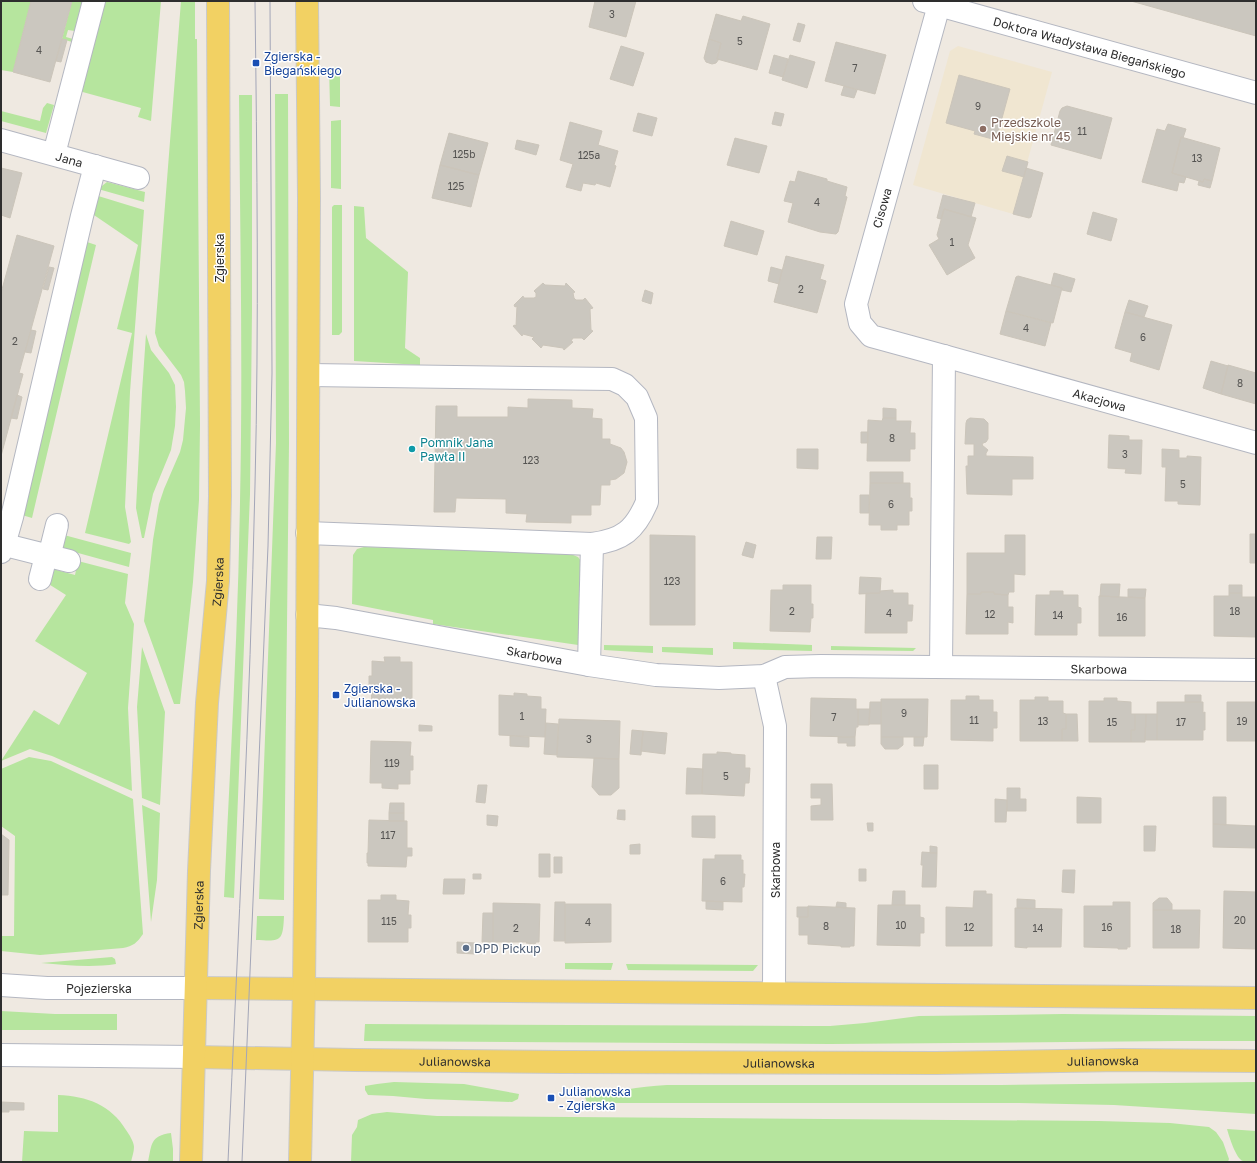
<svg xmlns="http://www.w3.org/2000/svg" width="1257" height="1163" font-family="'Golos Text',sans-serif">
<rect width="100%" height="100%" fill="#efe9e1"/>
<path fill="#f0e6d1" d="M958 46 1052 72 1013 214 913 185 950 51Z"/>
<path fill="#b6e59e" d="M1 1H31L13 72 1 70Z
M72 1H83L75 31 68 30 66 37 73 39 72 42 62 39Z
M104 1H161L151 121 138 117 141 108 79 91Z
M181 1H195V39H197L200 425 199 500 193 582 180 704H174L144 621 153 540 159 504 164 489 180 452 183 440 186 408 185 391 184 382 181 375 159 346 155 333Z
M329 67H340V107L330 106Z
M275 94H288L289 443 284 900 259 899 276 443Z
M239 95H252V309L250 494 234 898 224 897C230 766 238 634 240 502 243 366 240 230 239 95Z
M47 103 54 105 46 133 1 121V111L40 121 43 108Z
M341 120V189L331 188V121Z
M107 182 145 192 144 202 98 189Z
M95 195 144 210 130 392 125 507 131 542 129 544 85 533 132 333 117 329 138 245 91 213Z
M334 205H342V332L339 335H332V207Z
M354 206 364 207 366 238 408 272 405 348 420 358V365L354 361Z
M87 242 96 245 32 518 22 515Z
M146 334 151 350 169 373 175 385 176 407 175 426 171 450 153 494 144 538H142L136 508 142 392Z
M64 535 131 553 129 567 60 548Z
M364 547 566 552 578 557 585 566V646L433 624V620L352 604 353 555 357 549Z
M78 561 128 574 125 603 134 624 128 708 132 791 52 756 30 749 1 761 34 710 59 725 87 673 35 641 66 595 47 583 53 569 75 575Z
M733 642 812 645V651L733 649Z
M604 645 653 646V653L604 650Z
M831 646 916 648 913 651 831 650Z
M142 647 165 712 160 805 142 798 137 707Z
M662 647 713 648V655L662 652Z
M29 757 51 761 133 799 143 934C137 943 133 946 123 948L40 955 1 951V936H14L15 836 1 826V769Z
M142 805 160 813 157 880 151 922Z
M257 916H284C283 943 280 941 256 940Z
M112 957 115 959 116 964C91 968 66 965 41 963Z
M565 963H613L611 970 565 969Z
M626 964 758 965 753 971 628 970Z
M1 1011 55 1014H117V1030H1Z
M1063 1014 1256 1016V1041H1178L830 1044 364 1041 365 1024 808 1026H830L865 1023 919 1016Z
M394 1082 464 1084 519 1094 518 1099 512 1102 426 1099 393 1096 368 1095 365 1090V1086L377 1084Z
M1256 1082V1114L1114 1105 1019 1103H590L587 1102 584 1095C612 1093 639 1086 667 1085H1001Z
M58 1095C87 1096 111 1105 126 1130 129 1134 134 1142 134 1147 134 1152 132 1157 131 1162H22L24 1131 58 1132Z
M387 1112 437 1116 1099 1121 1170 1123 1209 1127 1216 1132 1223 1142 1229 1159 1228 1162H351L352 1135 357 1127 358 1120 372 1114Z
M1227 1129 1256 1131V1162C1252 1162 1246 1163 1243 1161 1236 1159 1229 1136 1227 1129Z
M171 1133 173 1149V1162H148C152 1144 150 1136 171 1133Z"/>
<path fill="#cbc7bf" stroke="#cbc5ba" d="M31 1H72L50 82 13 72Z
M595 1H636L626 37 589 27Z
M1131 1H1256V36Z
M716 14 741 21 743 16 770 24 757 70 717 59 721 43 709 39Z
M798 23 805 25 800 42 793 40Z
M62 39 67 40 61 62 56 61Z
M709 39 721 43 717 59H719L716 63 712 64 706 62 704 58Z
M836 42 886 55 875 94 825 81Z
M621 46 644 53 633 86 610 79Z
M774 55 788 59 783 77 769 73Z
M790 55 815 62 807 88 782 80Z
M959 75 1010 89 996 140 974 134 975 131 946 123Z
M844 86 857 90 854 98 841 95Z
M1067 106 1112 118 1101 159 1051 145 1060 111 1062 108Z
M775 112 784 114 781 126 772 124Z
M638 113 657 118 652 136 633 131Z
M570 122 602 131 598 145 618 151 614 165 616 166 610 187 596 183 595 185 583 183 581 191 566 187 573 164 560 160Z
M1168 124 1186 129 1183 138 1181 137 1172 173 1186 177 1184 183 1179 182 1177 191 1142 182 1157 129 1165 131Z
M449 133 488 143 479 175 440 165Z
M1181 137 1220 148 1212 181 1204 179 1203 182 1172 173Z
M735 138 767 146 759 173 727 165Z
M517 140 539 145 536 155 515 149Z
M1007 156 1028 162 1024 177 1002 171Z
M440 165 479 175 471 207 432 198Z
M1 168 22 173 10 218 1 215Z
M1026 168 1043 173 1031 217 1029 218 1013 214Z
M798 171 827 179V181L847 187 845 196 847 197 838 232 836 234 820 232 788 222 793 203 784 201 790 181 795 182Z
M1204 179 1212 181 1210 188 1198 185 1199 181 1203 182Z
M943 195 975 203 971 217 944 209 941 219 937 218Z
M944 209 976 218 968 245 975 258 947 275 929 245 939 239 937 235Z
M1093 212 1117 219 1111 241 1087 234Z
M731 221 764 231 757 255 724 246Z
M17 235 54 246 19 373 23 374 1 456V293Z
M786 256 824 265 820 279 826 281 817 313 774 302Z
M49 267 54 268 48 290 43 289Z
M771 267 782 270 779 284 768 281Z
M1054 273 1075 279 1071 292 1062 290V288L1051 285Z
M1018 276 1062 288 1053 323 1006 311 1016 277Z
M543 283 545 285 565 286 566 283 575 292 573 293 574 298 576 300H583L585 298 593 308 590 309 591 330 593 331 584 340 582 338H573L571 341 573 342 564 350 563 348 543 345 541 348 532 339 534 337 523 334 522 336 513 326 515 325 516 326 517 306 515 307 514 305 523 296 524 298H534L536 297V293L534 291Z
M645 290 653 293 651 304 642 301Z
M1129 300 1148 306 1144 317 1125 312Z
M1006 311 1051 323 1045 346 1000 334Z
M1125 312 1172 325 1159 370 1130 361 1132 353 1115 348Z
M31 330 36 331 31 353 25 352Z
M1211 361 1228 366 1221 394 1203 388Z
M1228 365 1256 373V404L1221 394Z
M17 395 22 397 17 419 11 418Z
M528 399 572 400V408L593 409 592 418 602 419V439H610V444L621 448 624 452 627 462 624 473 616 479 610 480V485H601L600 505H591V515H571V523L526 522 527 514 506 513V499L456 498 455 512H434L436 406H457V417H508V407L528 408Z
M883 408 896 409V418H883Z
M883 418H896V421H911L910 433H915V449H910V461H867L868 420 882 421Z
M970 418 984 419 988 423V439L986 442 983 443 982 445 988 450 986 453V456L1033 457V479H1012V495L967 494 966 466H968V456H974V444H965L966 423 967 420Z
M861 432H868V443H861Z
M1109 435 1129 436V440H1142L1141 474 1125 473 1126 469 1108 468Z
M797 449H818V469L797 468Z
M1162 449 1179 450V458H1187V456L1201 457 1200 505 1178 504V501H1165L1166 467H1162Z
M870 472H903V483H870Z
M870 483H910V498H912V511H909V525H897V530H881V525H869Z
M860 495H869V513H860Z
M1250 534H1256V563H1250Z
M650 535 695 536V625H650Z
M1005 535H1025V575L1014 574V592H1009L1008 595 994 594V592H981V594H967V553H1005Z
M817 537H832L831 559H816Z
M746 542 756 545 753 558 742 555Z
M860 577 881 578 880 593 859 594Z
M1101 584H1120L1119 597 1100 596Z
M783 585H811V604H813V618H811L810 632 770 631 771 590H783Z
M1229 585H1242V593H1229Z
M1128 589H1146L1145 598 1128 597Z
M893 590V593H908V605H913L912 621H907V633H865L866 593H880V591Z
M1050 591H1063V595H1078V607L1081 608V623H1077V635H1035L1036 595H1050Z
M981 592H994V594L1008 595V607H1013V623L1008 622V634H966L967 594H981Z
M1229 593H1242V597H1256V637L1214 636V596H1229Z
M1099 596 1145 598V636H1099Z
M384 657H400V662H412V704L372 703 371 689H369V676H372V661L385 662Z
M514 693 527 694V696L541 697V709H546L545 737 499 735V695L514 696Z
M1185 695H1201V702H1185Z
M966 696H979V700H993V712H997V728H993V741L951 740V700H966Z
M1035 697H1048V701H1063V713L1066 714V729H1062V741H1020V700H1035Z
M811 698 856 699V709H858V727H856L855 737 810 736Z
M1104 698H1117V701L1131 702V714H1135V730H1131V742H1089V701H1104Z
M881 699H928L927 737H881Z
M870 702H881V724H869Z
M1157 702H1203V713L1205 712V730H1203V740H1157Z
M1227 702H1256V741H1227Z
M858 709H870L869 725H858Z
M1066 714H1077L1078 741H1062V729H1066Z
M1135 714H1146L1145 742H1131V730H1135Z
M1146 714H1157V740H1145Z
M559 719 620 721 619 759 557 757Z
M546 723 558 724 557 755 544 754Z
M419 725 432 726V731H419Z
M632 730 643 731 641 755 630 754Z
M643 731 667 733 665 754 641 751Z
M510 736 529 737V747L510 746Z
M838 737H855V746H847V743H838Z
M881 737H903V745L898 749H885L881 744Z
M914 737H924L923 746H914Z
M371 741 411 742 410 756H413V770H410V784H398V789L382 788V783H370Z
M717 752 731 753V754L745 755V768H750L749 783H745L744 796 702 794 703 754H717Z
M594 758 619 759V788L611 795H599L592 787Z
M924 765H938V789H924Z
M687 768 703 769 702 794H686Z
M811 784H832L833 820H811V806L821 805V798H811Z
M478 785H487L485 803 476 802Z
M1007 788H1020V799H1026V811H1007Z
M1077 797 1101 798V823H1077Z
M1213 797H1226V825L1213 824Z
M995 799 1007 800 1006 822H995Z
M390 803H404V813H389Z
M618 810H625V820L617 819Z
M389 813H404V821H389Z
M487 815 498 816 497 826 487 825Z
M692 816H715V838L692 837Z
M369 820 407 821V848H412V856H407L406 867 368 866V863H367V853H368Z
M867 823H873V831H868Z
M1213 824 1256 826V848L1213 847Z
M1144 826H1156L1155 851H1144Z
M1 834 9 840 8 895H1Z
M640 844V854H630V845Z
M930 846 937 847V853H930Z
M922 852 937 853 936 887H922L923 865H921Z
M539 854H550V877H539Z
M715 855H741V860H743V874H745L744 887H742V902L702 901 703 859H715Z
M554 857H562V873H554Z
M859 869H866V881H859Z
M1063 870H1075L1074 893 1062 892Z
M473 874H481V879H473Z
M444 879H465L464 894H443Z
M893 891H905V905H892Z
M974 891H986V894H992V946H946V907L973 908Z
M1224 891 1256 892V949L1223 948Z
M381 895H396V900L409 901 408 915H411V928H408V942H368V900H381Z
M1159 898H1167L1172 904V910H1153V903Z
M1017 899 1035 900V909L1017 908Z
M706 901 723 902V910L706 909Z
M555 902H565V941H554Z
M837 902 846 903V908L836 907Z
M1113 902H1130V947H1127V949H1118V948L1084 947V906H1113Z
M493 903 540 904 539 942H536L535 944 526 943 527 942H493Z
M565 904H611V942L565 943Z
M878 905H920V917L924 918V933H920V946L877 945Z
M808 906 855 908 854 946H850V947H841V946L808 944V935H799V917H808Z
M797 907H808V917H797Z
M1015 908 1062 909 1061 947H1027V948L1015 947Z
M1153 910H1200L1199 948H1153Z
M483 913H493V942H482Z
M457 942 475 943V954L457 953Z
M1 1102 24 1103V1110H9V1112H1Z"/>
<g fill="none" stroke-linecap="round" stroke-linejoin="round">
<g stroke="#b4b7c1" stroke-width="24">
<g id="minor">
<path id="s1" d="M924 1 1256 93"/>
<path id="s2" d="M939 5 856 304 860 323 871 336 944 356 1256 443"/>
<path id="s3" d="M1 140 138 178"/>
<path d="M54 154 94 1"/>
<path d="M307 533 592 544C623 540 635 530 647 502L646 418 637 397 625 385 612 379 309 375"/>
<path d="M1 544 69 561"/>
<path d="M1 552 4 545 12 517 82 216 95 166"/>
<path d="M49 557 57 525"/>
<path d="M40 579 46 556"/>
<path id="s4" d="M307 615 336 618 589 665 656 675 719 678 764 676 785 667 821 666 1256 670"/>
<path d="M589 665 592 544"/>
<path d="M941 667 944 356"/>
<path d="M764 676 775 726 774 993"/>
<path id="s5" d="M1 985 47 988H196"/>
<path d="M1 1055 195 1057"/>
</g>
</g>
<g stroke="#c9c9c9" stroke-width="24">
<g id="major">
<path d="M196 988 1256 998"/>
<path id="s6" d="M195 1057 355 1060 563 1062 936 1063 1121 1060 1256 1061"/>
<path id="s7" d="M191 1162 199 871 207 703 218 581 220 496 218 1"/>
<path d="M300 1162 304 988 307 695 309 198 307 1"/>
</g>
</g>
<use href="#minor" stroke="#fff" stroke-width="22"/>
<use href="#major" stroke="#f2d163" stroke-width="22"/>
<path stroke="#a3a6b8" stroke-width="1" d="M228 1162C238 937 250 711 255 485 259 324 257 162 255 1
M242 1162 268 546 272 373 270 1"/>
</g>
<g fill="#1a4fb4" stroke="#fff" stroke-width="1.5">
<rect x="252" y="59" width="8" height="8" rx="2"/>
<rect x="332" y="691" width="8" height="8" rx="2"/>
<rect x="547" y="1094" width="8" height="8" rx="2"/>
</g>
<circle fill="#8d6e63" stroke="#fff" stroke-width="1.5" cx="983" cy="129" r="4"/>
<circle fill="#0f9aa8" stroke="#fff" stroke-width="1.5" cx="412" cy="449" r="4"/>
<circle fill="#5c6f8a" stroke="#fff" stroke-width="1.5" cx="466" cy="948" r="4"/>
<g text-anchor="middle" dominant-baseline="central" stroke-width="3" stroke-linejoin="round" paint-order="stroke">
<g font-size="10" fill="#555452">
<text x="612" y="14">3</text>
<text x="740" y="41">5</text>
<text x="39" y="50">4</text>
<text x="855" y="68">7</text>
<text x="978" y="106">9</text>
<text x="1082" y="131">11</text>
<text x="464" y="154">125b</text>
<text x="589" y="155">125a</text>
<text x="1197" y="158">13</text>
<text x="456" y="186">125</text>
<text x="817" y="202">4</text>
<text x="952" y="242">1</text>
<text x="801" y="289">2</text>
<text x="1026" y="328">4</text>
<text x="1143" y="337">6</text>
<text x="15" y="341">2</text>
<text x="1240" y="383">8</text>
<text x="892" y="438">8</text>
<text x="1125" y="454">3</text>
<text x="531" y="460">123</text>
<text x="1183" y="484">5</text>
<text x="891" y="504">6</text>
<text x="672" y="581">123</text>
<text x="792" y="611">2</text>
<text x="1235" y="611">18</text>
<text x="889" y="613">4</text>
<text x="990" y="614">12</text>
<text x="1058" y="615">14</text>
<text x="1122" y="617">16</text>
<text x="904" y="713">9</text>
<text x="522" y="716">1</text>
<text x="834" y="717">7</text>
<text x="974" y="720">11</text>
<text x="1043" y="721">13</text>
<text x="1242" y="721">19</text>
<text x="1112" y="722">15</text>
<text x="1181" y="722">17</text>
<text x="589" y="739">3</text>
<text x="392" y="763">119</text>
<text x="726" y="776">5</text>
<text x="388" y="835">117</text>
<text x="723" y="881">6</text>
<text x="1240" y="920">20</text>
<text x="389" y="921">115</text>
<text x="588" y="922">4</text>
<text x="901" y="925">10</text>
<text x="826" y="926">8</text>
<text x="969" y="927">12</text>
<text x="1107" y="927">16</text>
<text x="516" y="928">2</text>
<text x="1038" y="928">14</text>
<text x="1176" y="929">18</text>
</g>
<g font-size="12" fill="#2e2e2e" stroke="#fff">
<text stroke="none"><textPath href="#s1" startOffset="172">Doktora Władysława Biegańskiego</textPath></text>
<text stroke="none"><textPath href="#s3" startOffset="71">Jana</textPath></text>
<text transform="translate(882 208) rotate(-74)">Cisowa</text>
<text transform="translate(219 258) rotate(-90)">Zgierska</text>
<text stroke="none"><textPath href="#s2" startOffset="584">Akacjowa</textPath></text>
<text stroke="none"><textPath href="#s7" startOffset="581">Zgierska</textPath></text>
<text stroke="none"><textPath href="#s4" startOffset="231">Skarbowa</textPath></text>
<text stroke="none"><textPath href="#s4" startOffset="799">Skarbowa</textPath></text>
<text transform="translate(775 870) rotate(-90)">Skarbowa</text>
<text stroke="none"><textPath href="#s7" startOffset="257">Zgierska</textPath></text>
<text stroke="none"><textPath href="#s5" startOffset="98">Pojezierska</textPath></text>
<text stroke="none"><textPath href="#s6" startOffset="260">Julianowska</textPath></text>
<text stroke="none"><textPath href="#s6" startOffset="908">Julianowska</textPath></text>
<text stroke="none"><textPath href="#s6" startOffset="584">Julianowska</textPath></text>
</g>
<g font-size="12" fill="#164399" stroke="#fff" text-anchor="start">
<text x="264" y="56">Zgierska -<tspan x="264" dy="14">Biegańskiego</tspan></text>
<text x="344" y="688">Zgierska -<tspan x="344" dy="14">Julianowska</tspan></text>
<text x="559" y="1091">Julianowska<tspan x="559" dy="14">- Zgierska</tspan></text>
</g>
<g font-size="12" fill="#785e54" stroke="#fff" text-anchor="start">
<text x="991" y="122">Przedszkole<tspan x="991" dy="14">Miejskie nr 45</tspan></text>
</g>
<g font-size="12" fill="#0d838f" stroke="#fff" text-anchor="start">
<text x="420" y="442">Pomnik Jana<tspan x="420" dy="14">Pawła II</tspan></text>
</g>
<g font-size="12" fill="#4e5e75" stroke="#fff" text-anchor="start">
<text x="474" y="948">DPD Pickup</text>
</g>
</g>
<rect width="1257" height="1163" fill="none" stroke="#2e2e2e" stroke-width="4"/>
</svg>
